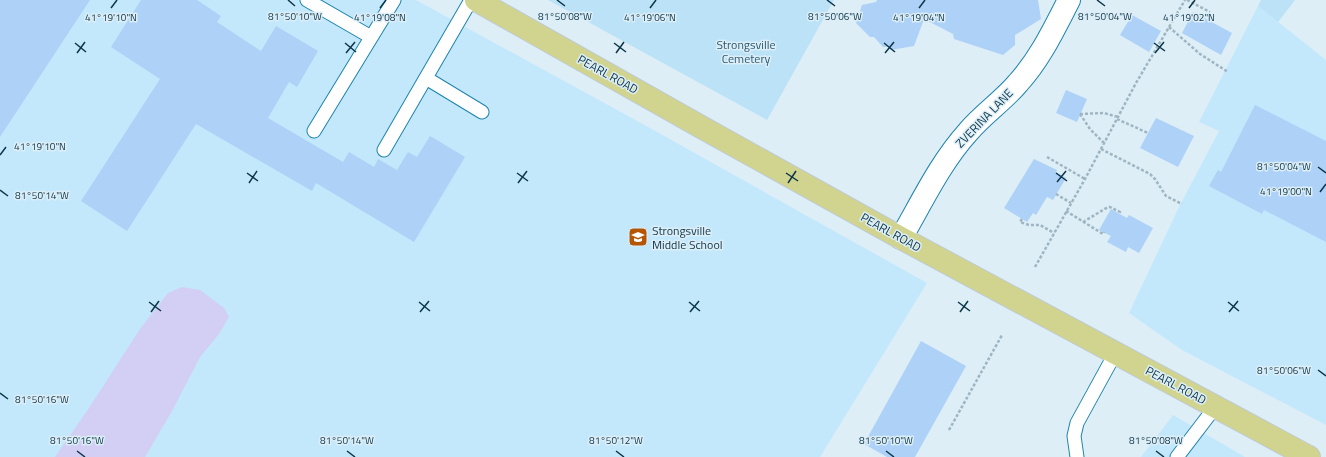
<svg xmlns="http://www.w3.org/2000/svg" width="1326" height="457" font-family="'Titillium Web',sans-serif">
<rect width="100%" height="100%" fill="#ddeef7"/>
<path fill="#c3e8fc" d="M0 0H416L650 128 927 283 820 457H0Z
M1258 6 1326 60V425L1182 350 1129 313 1179 207 1219 131 1199 122Z
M1173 415 1245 457H1141Z"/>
<path fill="#bbe2f6" d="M548 0H834L767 120Z
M1261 0H1295L1278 22 1258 6Z"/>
<path fill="#d3cef3" d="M182 287 200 290 224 308 229 317 219 334 200 357 172 411 145 457H55L87 411 140 329 168 293Z"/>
<path fill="#aed1f7" d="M0 0H90L0 137Z
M141 0H197L221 16 217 22 261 51 276 26 318 51 297 87 289 82 268 118 343 162 349 152 374 167 378 159 397 170 408 152 417 157 430 136 465 157 414 242 316 183 312 191 196 124 127 231 81 201 160 79 111 47Z
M877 0H1038L1041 19 1015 35V45L1003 55 954 39 953 34 924 19 914 46 891 50 888 47H883L874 37H870L856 23 862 5 876 2Z
M1193 12 1232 33 1221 55 1182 33Z
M1132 15 1161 31 1149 52 1120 35Z
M1066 90 1087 99 1077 122 1056 113Z
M1255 105 1326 141V242L1264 210 1262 214 1209 186 1218 170 1221 172Z
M1156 118 1194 136 1178 167 1140 148Z
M1034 159 1057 170 1056 172 1066 178 1053 200 1047 197 1036 215 1033 213 1027 222 1004 208Z
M1111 209 1127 218 1129 215 1153 228 1139 253 1128 247 1126 252 1107 242 1111 236 1099 230Z
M921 341 966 366 915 457H887L864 444Z"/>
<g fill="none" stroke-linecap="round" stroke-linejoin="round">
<g stroke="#1c84ae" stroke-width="15">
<path id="service" d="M307 0 371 37
M426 78 482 112
M314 131 394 0
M384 150 471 0
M1077 457 1074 436 1077 423 1111 361
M1177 457 1216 406"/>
</g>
<g stroke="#1c84ae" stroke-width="24">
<path id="minor" d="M901 238C922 202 940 163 968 132 983 114 1003 101 1018 83 1040 59 1054 29 1069 0"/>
</g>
<g stroke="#c0cbcf" stroke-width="24">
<path id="primary" d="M476 0 703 128 901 238 1309 457"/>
</g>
<path stroke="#9eb6c2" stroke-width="2.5" stroke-dasharray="3 2" stroke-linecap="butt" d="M1187 0 1210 12
M1169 27 1200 54 1228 72
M1080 114 1104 113 1118 117
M1080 114 1090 129 1104 143
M1117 119 1148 133
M1101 149 1150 174 1155 179 1166 196 1182 204
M1047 157 1085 179
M1056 194 1071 203
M1066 211 1103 234 1104 232
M1022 219 1020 222 1029 225H1040L1054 233
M1083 222 1108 207H1110L1120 212 1119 214
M1035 267 1085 179 1136 83 1185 0
M949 430 1002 335"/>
<use href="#service" stroke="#fff" stroke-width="13"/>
<use href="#minor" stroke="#fff" stroke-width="22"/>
<use href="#primary" stroke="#d1d48f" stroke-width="22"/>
</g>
<path fill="none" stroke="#0d3648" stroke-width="1.5" d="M288 0 295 6M557 0 565 6M827 0 835 6M1097 0 1105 6M111 8 117 0M380 8 386 0M650 8 656 0M919 8 925 0M1189 8 1195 0M75 43 86 52M345 43 356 52M614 43 626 52M884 43 895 52M1154 43 1165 51M77 53 85 42M346 53 355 42M616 53 624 42M885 53 894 42M1155 53 1164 42M0 155 6 147M1318 167 1326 173M247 173 258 181M517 173 528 181M786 173 798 181M1056 173 1067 181M1057 182 1066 171M249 183 257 171M518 183 527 171M788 183 796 171M0 190 8 196M1320 192 1326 184M149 302 161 311M419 302 430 311M689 302 700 311M958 302 970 311M1228 302 1239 311M151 312 159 301M420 312 429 301M690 312 699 301M960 312 968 301M1229 312 1238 301M1318 370 1326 376M0 393 8 399M77 451 85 457M347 451 355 457M616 451 624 457M886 451 894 457M1156 451 1164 457"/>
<defs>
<g id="school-square" transform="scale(1)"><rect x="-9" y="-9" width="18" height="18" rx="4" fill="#b45604" stroke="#ddeef7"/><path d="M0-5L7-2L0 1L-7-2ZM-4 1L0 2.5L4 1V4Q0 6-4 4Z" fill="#fff"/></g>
</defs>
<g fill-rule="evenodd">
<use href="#school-square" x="638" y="237"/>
</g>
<g text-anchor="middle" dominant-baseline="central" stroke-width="3" stroke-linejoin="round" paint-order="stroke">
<g font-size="12" fill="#2b5a71" stroke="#ddeef7">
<text x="746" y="44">Strongsville<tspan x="746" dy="14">Cemetery</tspan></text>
</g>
<g font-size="12" fill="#0d3648" stroke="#ddeef7">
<text transform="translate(608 74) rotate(29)">PEARL ROAD</text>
<text transform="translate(984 118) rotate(-46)">ZVERINA LANE</text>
<text transform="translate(891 232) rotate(29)">PEARL ROAD</text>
<text transform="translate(1176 385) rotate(28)">PEARL ROAD</text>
</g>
<g font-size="12" fill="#0d3648" stroke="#ddeef7" text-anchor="start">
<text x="652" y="230">Strongsville<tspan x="652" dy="14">Middle School</tspan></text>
</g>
</g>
<g font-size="10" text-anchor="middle" fill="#0d3648" stroke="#ddeef7" stroke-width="3" stroke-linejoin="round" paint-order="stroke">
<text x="1105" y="20">81°50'04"W</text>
<text x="295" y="20">81°50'10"W</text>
<text x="565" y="20">81°50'08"W</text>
<text x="835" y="20">81°50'06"W</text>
<text x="650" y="21">41°19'06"N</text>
<text x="111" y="21">41°19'10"N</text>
<text x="380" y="21">41°19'08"N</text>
<text x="919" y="21">41°19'04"N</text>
<text x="1189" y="21">41°19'02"N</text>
<text x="40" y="150">41°19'10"N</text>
<text x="1284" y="170">81°50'04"W</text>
<text x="1286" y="195">41°19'00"N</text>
<text x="42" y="199">81°50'14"W</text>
<text x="1284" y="374">81°50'06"W</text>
<text x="42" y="403">81°50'16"W</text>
<text x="347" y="444">81°50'14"W</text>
<text x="616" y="444">81°50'12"W</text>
<text x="886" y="444">81°50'10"W</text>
<text x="1156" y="444">81°50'08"W</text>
<text x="77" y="444">81°50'16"W</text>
</g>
</svg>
